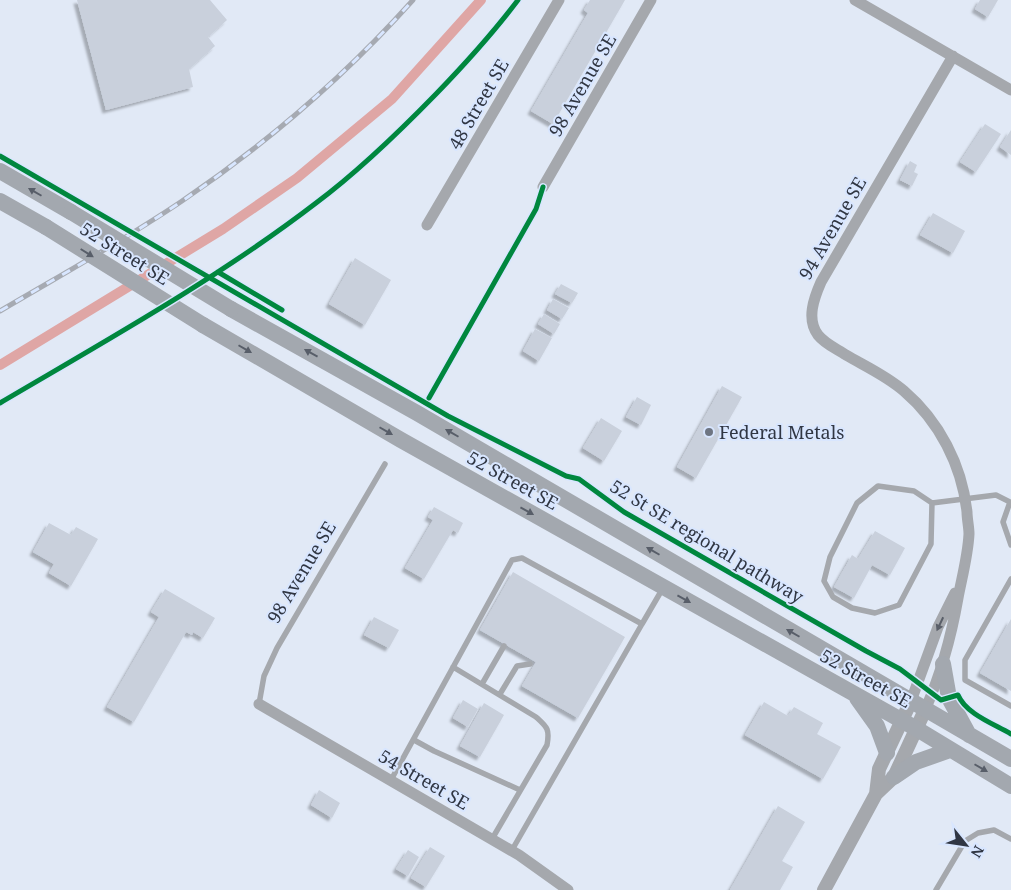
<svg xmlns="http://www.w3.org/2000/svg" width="1011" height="890" font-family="'Noto Serif',serif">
<defs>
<filter id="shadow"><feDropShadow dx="-3.5" dy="3.5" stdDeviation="1" flood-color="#0004"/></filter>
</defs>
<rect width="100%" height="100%" fill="#e1e9f6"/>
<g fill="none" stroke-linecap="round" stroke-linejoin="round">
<path stroke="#dfa6a5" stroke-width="10" d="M0 365 223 229 297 178 392 99 481 0"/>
</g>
<path fill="#c9d0dc" filter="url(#shadow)" d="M77 0H210L227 20 208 37 215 46 189 69 193 87 106 110Z
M590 0H625L553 124 531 111 588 13 584 10Z
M980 0H998L988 17 975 9Z
M985 124 1001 134 976 172 960 162Z
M1011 130V155L1000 147Z
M910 161 917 165 914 172 918 174 912 186 900 180Z
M933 213 965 231 953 253 920 235Z
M355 258 391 280 365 325 329 304Z
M561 284 578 293 572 303 555 294Z
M553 299 569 308 562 319 547 310Z
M544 314 560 324 554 334 538 324Z
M535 329 552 338 539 361 523 351Z
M722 386 742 397 696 478 677 467Z
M637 397 651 405 641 425 626 417Z
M601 418 622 431 604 461 583 448Z
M434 507 463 523 458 533 453 530 424 579 405 568 433 520 428 517Z
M49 523 71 535 76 527 98 539 71 586 49 573 54 564 33 552Z
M875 531 905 548 890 575 872 565 854 598 834 587 852 555 858 559Z
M513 572 625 637 578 718 522 686 536 662 480 630Z
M165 589 215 618 203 638 193 632 192 635 186 632 134 722 107 707 159 617 151 612Z
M374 617 399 630 389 648 364 635Z
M1011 619V691L980 673Z
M463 700 478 709 468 727 453 718Z
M764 702 788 716 794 707 823 723 817 734 841 747 823 779 745 735Z
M484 703 504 715 480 757 460 746Z
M319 790 340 803 332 818 311 805Z
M778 806 805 822 782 861 793 867 780 890H730Z
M430 847 445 856 426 887 411 878Z
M408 850 419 857 408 876 396 869Z"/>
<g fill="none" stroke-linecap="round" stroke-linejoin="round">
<path stroke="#a5a8ad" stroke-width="5.5" d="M932 503 914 491 878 486 857 503 830 557 824 581 833 597 852 608 875 613 899 605 931 544 932 503 996 495 1010 502 1003 522 1011 545
M1011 579 965 660V680L1011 706
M453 667 536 717C547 727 550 729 547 745L492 839
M482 684 504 646
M500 694 517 666 530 664
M259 704 264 676 277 648 385 464
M414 740 434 751 520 790
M391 780 512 560 522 558 642 624 663 588
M512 850 642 624
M936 890 965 841 978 833 994 830 1011 839"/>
<path stroke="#a5a8ad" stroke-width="11" d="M855 0 1011 90
M543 187 651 0
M427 225 559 0
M911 701 938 627 955 593
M259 704 519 855 568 890
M925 710C942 672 951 638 958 598 962 577 968 555 969 534 969 527 967 519 967 512 962 465 939 421 904 391 887 376 865 366 846 355 837 349 825 344 818 335 806 319 814 298 821 282L953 56"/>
<path stroke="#a5a8ad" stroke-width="14" d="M876 794 879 769 911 701
M824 890 876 794 894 777 925 710"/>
<path stroke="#a3a8af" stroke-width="16" d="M0 171 71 212
M0 201 46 227
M231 309 417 413 1011 759
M203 325 401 440 917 729 1011 786
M943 664 949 698 969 735
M857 698 877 726 887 753
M894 777 916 762 950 750"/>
<g stroke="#a6aab2" stroke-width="5">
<path id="rail" d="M0 311C61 275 123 241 182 201 266 144 345 76 413 0"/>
</g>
<use href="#rail" stroke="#d8e6ff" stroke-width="3" stroke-dasharray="9" stroke-linecap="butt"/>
<path stroke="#a3a8af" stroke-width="16" d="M71 212 231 309
M46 227 203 325"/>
<g stroke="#d8e6ff" stroke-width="8">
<path id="cycleway" d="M0 156 448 416 566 476 579 479 624 512 866 651 900 669 941 700 958 695C966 714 994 724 1011 734
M218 272 282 310
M429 398 536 209 543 187
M0 403C107 340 217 279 316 203 359 171 399 132 436 94 465 64 493 33 518 0"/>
</g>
<use href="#cycleway" stroke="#00873e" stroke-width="5"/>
</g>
<defs><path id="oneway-solid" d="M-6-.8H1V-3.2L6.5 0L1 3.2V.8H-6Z" transform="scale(1.25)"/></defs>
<g fill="#585e69">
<use href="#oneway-solid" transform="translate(35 192) rotate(-150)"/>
<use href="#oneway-solid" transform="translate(87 253) rotate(32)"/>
<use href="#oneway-solid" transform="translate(245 349) rotate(30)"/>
<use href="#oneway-solid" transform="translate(311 353) rotate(-151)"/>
<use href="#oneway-solid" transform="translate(386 431) rotate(30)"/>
<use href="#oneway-solid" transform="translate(452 433) rotate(-150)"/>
<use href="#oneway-solid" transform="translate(527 511) rotate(29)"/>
<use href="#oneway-solid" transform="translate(653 551) rotate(-150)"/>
<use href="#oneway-solid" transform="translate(684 599) rotate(29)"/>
<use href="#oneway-solid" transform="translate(793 633) rotate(-150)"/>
<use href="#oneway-solid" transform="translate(981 768) rotate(30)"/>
</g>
<use fill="#595e68" href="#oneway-solid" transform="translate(940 624) rotate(115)"/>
<circle fill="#6e7582" stroke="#d8e6ff" stroke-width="2" cx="709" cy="432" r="5"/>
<g text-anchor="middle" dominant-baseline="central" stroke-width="4" stroke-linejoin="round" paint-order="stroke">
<g font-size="18" fill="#303643" stroke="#d8e6ff">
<text transform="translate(582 85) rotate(-60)">98 Avenue SE</text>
<text transform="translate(478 104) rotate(-60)">48 Street SE</text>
<text transform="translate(832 228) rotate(-60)">94 Avenue SE</text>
<text transform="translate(125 253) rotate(32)">52 Street SE</text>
<text transform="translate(513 480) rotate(29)">52 Street SE</text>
<text transform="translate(707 541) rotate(31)">52 St SE regional pathway</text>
<text transform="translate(301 572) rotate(-59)">98 Avenue SE</text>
<text transform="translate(866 678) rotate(29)">52 Street SE</text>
<text transform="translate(424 779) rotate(30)">54 Street SE</text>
</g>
<g font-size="18" fill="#303643" stroke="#d8e6ff" text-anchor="start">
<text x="719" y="432">Federal Metals</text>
</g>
</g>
<g transform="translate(966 845) rotate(120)" stroke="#d8e6ff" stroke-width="4" paint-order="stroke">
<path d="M0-4L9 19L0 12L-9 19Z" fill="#303643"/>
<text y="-8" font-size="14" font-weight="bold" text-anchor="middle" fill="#303643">N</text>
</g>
</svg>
